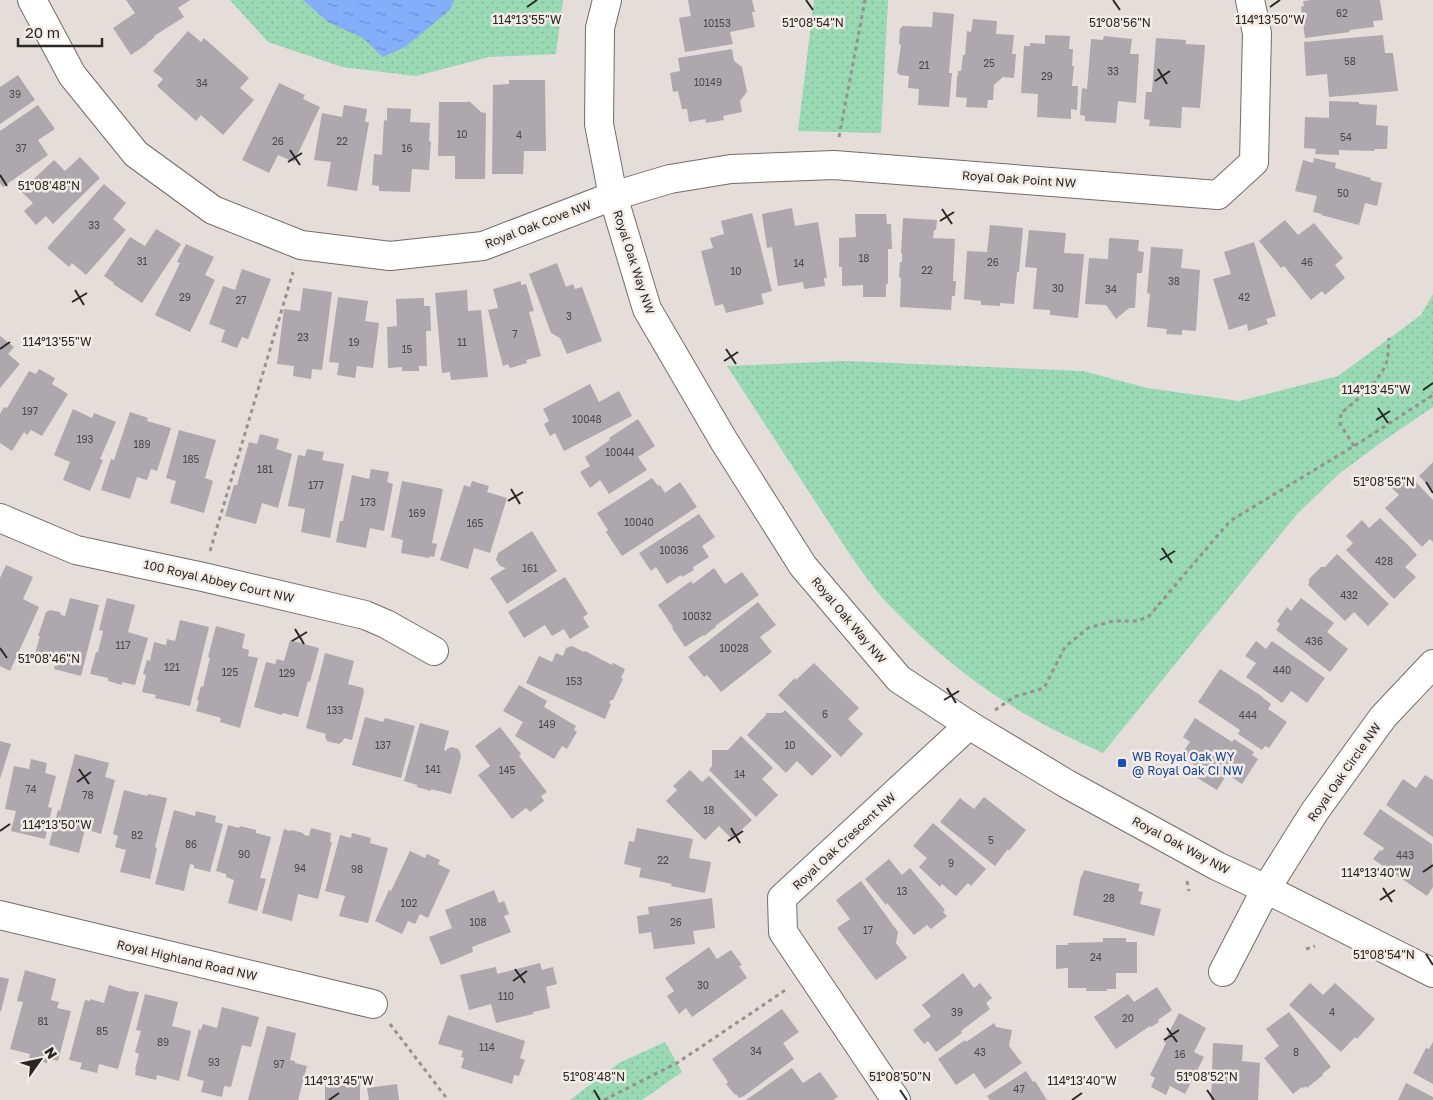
<svg xmlns="http://www.w3.org/2000/svg" width="1433" height="1100" font-family="'Golos Text',sans-serif">
<defs>
<pattern id="park-dots" width="8" height="8" patternUnits="userSpaceOnUse" patternTransform="scale(1.25)"><rect width="8" height="8" fill="#99d9b3"/><path d="M2 2h.1M6 6h.1" fill="none" stroke="#84ba9a" stroke-width="1.8" stroke-linecap="round"/></pattern>
<pattern id="water-ripples" width="26" height="14" patternUnits="userSpaceOnUse" patternTransform="scale(1.25)"><rect width="26" height="14" fill="#84adfa"/><path d="M2 4q2-2 4 0t4 0M15 11q2-2 4 0t4 0" fill="none" stroke="#6c8dca"/></pattern>
</defs>
<rect width="100%" height="100%" fill="#e4ddd9"/>
<path fill="url(#park-dots)" d="M230 0H563L556 54 489 57 416 76 342 67 268 42Z
M814 0H888L881 133 798 131Z
M1433 294V407L1383 441 1340 473 1297 514 1103 753C1079 742 1055 731 1032 718 982 690 937 654 897 613 876 593 859 568 843 544L727 366 845 361 1083 371 1147 388 1239 401 1338 376 1421 315Z
M665 1042 682 1072 642 1100H570L619 1063Z"/>
<path fill="url(#water-ripples)" d="M303 0H454L450 10 405 47 383 57 363 38 328 22Z"/>
<path fill="#ada8ad" d="M126 0H190L178 8 184 17 154 36 155 37 147 43V44L131 55 113 28 135 13Z
M688 0H752L755 12H752L755 27 730 32 733 44 685 52 679 18 691 16Z
M1311 0H1380L1383 20 1373 21 1374 27 1349 30 1350 32 1305 38 1301 7 1304 6 1303 1Z
M933 12 954 14 949 73H952L949 107 918 105 919 89 908 88 909 76 899 75V73H897L901 45 899 44 900 28H902V26L932 27Z
M973 19 997 21 996 34 1014 35 1012 54H1016L1014 78 1003 77 994 85 993 100H988L987 108 966 107 967 98 956 97 957 76H958V71H961L963 55H965L967 31 971 32Z
M188 31 201 42 204 38 249 78 240 88 254 100 223 135 201 115 196 121 157 86 163 79 153 71Z
M1045 35 1070 36 1069 49H1073L1072 66H1074L1072 86H1078L1077 110 1071 109V119L1037 117 1038 94 1021 93 1024 46H1030V43L1045 44Z
M1383 35 1385 53H1393L1398 91 1329 97 1327 74 1306 76 1304 42Z
M1104 36 1132 39 1130 54H1139L1136 103 1118 101 1116 123 1085 121V116L1080 115 1082 88 1087 89 1091 39 1103 40Z
M1156 38 1186 40V44L1205 45 1200 108 1182 107 1181 128 1149 126 1150 120 1144 119 1146 92H1152Z
M732 49 734 61 742 67 747 92 740 101 742 112 723 116 724 120 706 123 705 119 689 122 687 109H682L678 91 673 92 670 73 680 71 678 58Z
M18 75 35 100 0 124V87Z
M509 80H545L546 151H524L523 174H492L493 85 509 84Z
M279 83 305 95 303 99 320 107 294 162 278 155 269 173 242 160Z
M469 101 481 112 486 113 485 179H455V156H438L439 102H468Z
M1329 101 1359 102V104L1377 105 1376 125 1388 126 1387 149H1375L1374 151 1339 150V155L1315 154 1316 149 1304 148 1305 117 1329 118Z
M38 105 55 129 38 140 48 155 3 187 0 183V131Z
M344 105 367 109 365 122H369L357 191 327 186 331 162 314 160 322 113 342 117Z
M387 108 411 109 410 122 430 123 429 141 431 142 429 170 412 169 410 192 379 191V186L372 185 374 154 382 155 384 120 387 121Z
M80 157 100 178 53 224 46 216 36 225 24 211 33 203 21 191 54 160 65 171Z
M1314 158 1336 163 1335 168 1371 178 1370 180 1382 183 1377 206 1365 203 1359 225 1321 215 1322 214 1313 212 1317 196 1295 191 1303 160 1313 163Z
M104 184 126 203 113 219 126 230 86 275 72 263 69 267 47 248Z
M792 208 795 226 818 222 827 278H824L825 286 804 289 803 282 778 286 772 247 767 248 762 214Z
M752 213 772 291 761 294 764 304 726 313 723 304 715 306 701 251 713 248 710 238 724 234 721 221Z
M855 214H886L887 224H891L892 249H888V284H886V297H863V285L842 286V267H839V238L856 237Z
M903 218 937 220 936 230H934L933 238 955 239 953 281H956L955 296H952L951 310 900 307 901 278 899 277 900 262H902V253H901Z
M1285 220 1298 235 1314 223 1343 258 1335 265 1345 278 1325 295 1322 291 1311 300 1284 266 1281 268 1259 241Z
M990 225 1023 228 1019 272H1017L1014 304 1000 303V306L981 305V301L964 299 967 251 987 252Z
M156 229 181 244 142 303 113 284 114 283 104 276 130 237 145 246Z
M1029 230 1066 233 1064 253 1084 254 1078 318 1050 315V310L1033 309 1037 268 1025 267Z
M1109 238 1139 240 1138 251 1144 252 1142 273H1137L1135 308H1129L1116 319 1106 305 1085 304 1089 258 1108 259Z
M1254 242 1276 316 1266 319 1268 324 1248 331 1247 324 1229 330 1213 279 1231 274 1224 252Z
M186 244 214 257 205 275 215 280 190 332 155 315 180 263 177 262Z
M1151 247 1183 249 1181 268 1200 270 1196 331 1182 330V335L1166 334 1167 329 1147 327 1150 294 1147 293Z
M557 263 566 287 573 284 575 289 582 287 602 341 567 354 560 338 551 333 529 274Z
M242 269 271 279 248 339 242 337 237 348 221 342 225 330 209 324 223 286 235 290Z
M521 281V285L526 284 534 311 529 312 541 356 526 360 527 363 510 368 508 364 503 366 488 310 498 308 493 289Z
M303 288 332 292 322 370 312 369 311 379 293 376 294 366 277 364 284 309 300 311Z
M467 290 468 311 481 310 488 377 451 380 450 372 442 373 435 293Z
M338 297 368 301 365 321 379 323 373 368 357 366 355 378 337 375 339 363 329 362Z
M424 298V306H430L431 331H426L427 366H419V371H402V367L388 368 387 327 397 326 396 299Z
M0 336 14 347 8 354 20 364 0 388Z
M39 369 55 378 52 384 68 394 42 436 31 430 27 435 24 432 12 451 0 443V414L4 407 7 408 29 371 36 374Z
M590 384 599 402 619 391 632 416 564 451 555 433 550 436 544 424 549 421 543 409Z
M73 409 92 418 94 413 116 422 100 459 103 460 90 491 63 480 70 462 54 455Z
M130 412 148 418 147 421 171 428 157 471 151 469 147 480 137 477 130 499 101 490 111 459 114 460Z
M638 419 655 446 638 457 647 470 609 494 600 480 590 488 580 472 590 466 585 457 610 440 609 438Z
M179 430 216 440 205 478 213 481 204 513 170 503 176 481 166 478Z
M260 434 279 439 276 449 292 454 278 508 262 503 256 524 225 516 234 485H237L249 442 257 444Z
M307 449 324 452 322 460 344 464 330 538 301 532 305 509 288 506 298 455 305 456Z
M1433 462V490L1419 476Z
M371 469 389 472 387 482 393 484 384 531 370 528 366 548 336 542 340 521H343L352 475 369 479Z
M1404 474 1411 481 1413 479 1433 500V542L1430 539 1422 547 1385 508 1399 495 1391 487Z
M652 478 658 486 660 485 665 493 680 482 697 507 622 556 606 532 608 530 597 513Z
M402 481 443 489 432 543 437 544 434 557 430 556 429 558 401 553 403 540 391 537Z
M472 481 489 486 487 492 507 498 490 553 474 548 468 569 440 560 464 485 470 487Z
M699 514 715 537 702 546 709 557 693 567 694 570 682 577 681 575 667 584 656 567 651 571 639 553Z
M1380 518 1409 546 1417 555 1405 567 1416 577 1394 599 1346 550 1353 543 1346 536 1362 520 1369 528Z
M532 531 557 571 507 604 490 578 506 568 500 566 496 560 498 553Z
M1337 554 1389 604 1368 626 1354 612 1345 621 1308 585 1309 584V579L1321 567H1325Z
M6 565 33 577 23 599 39 607 10 671 0 666V578Z
M714 568 725 584 742 572 759 595 715 626 716 627 704 636 703 635 685 647 672 628 673 627 658 605 691 581 693 584Z
M565 577 588 614 583 617 589 627 570 639 564 629 552 636 545 625 524 638 508 612Z
M70 598 99 605 81 676 54 669 56 662 34 657 40 636H38L46 612 50 610 60 612 61 615 65 616Z
M107 598 135 605 128 632 148 638 135 685 122 682V685L108 681V678L90 674 96 652H98L103 631 99 630Z
M1301 598 1334 623 1327 632 1348 649 1330 672 1276 630 1280 624 1277 621 1287 607 1291 611Z
M758 602 776 625 760 637 772 652 721 692 707 675 704 677 688 657Z
M180 620 209 627 190 706 155 698 156 695 142 692 146 675 143 674 147 660 150 661 154 642 166 645 167 639 175 641Z
M216 626 245 634 242 648 249 650 248 656 258 658 240 728 220 722 221 718 196 711 199 701 197 700 201 686 203 687 210 658 208 657Z
M290 640 319 648 310 682 308 681 298 717 283 713 282 715 254 707 266 662 275 664 277 659 284 661Z
M1256 641 1266 649 1272 641 1325 678 1307 703 1291 691 1282 703 1246 677 1256 663 1245 656Z
M572 646 584 652 585 651 612 665 613 663 625 669 621 678 623 679 613 700H611L609 703 611 704 605 719 526 683 539 656 552 662 556 653 563 656 566 648Z
M325 653 354 661 348 684 363 688 364 692 352 740 344 738 343 741 339 744 327 741 325 737 326 734 306 728Z
M814 663 859 708 848 719 863 734 841 757 778 695 795 678 796 680Z
M1220 669 1263 697V698L1271 704 1268 709 1287 722 1269 748 1265 746 1262 750 1238 734 1240 730 1198 702Z
M519 685 547 701 544 707 576 726 574 730 577 732 567 749 562 746 554 759 515 736 523 722 503 711Z
M785 710 832 756 812 776 797 761 786 773 747 735 766 715V713H782Z
M365 717 383 722 385 718 415 726 401 778 352 765Z
M1195 718 1232 742 1234 739 1254 752 1252 755 1258 759 1242 784 1227 774 1217 790 1191 774 1196 766 1180 756 1190 742 1183 737Z
M420 723 449 731 444 750 446 751 447 749 452 747 458 749 460 752 461 757 451 794 431 789V791L417 787V785L404 781Z
M500 727 521 754 519 756 547 792 541 796 544 801 530 812 526 808 512 819 478 775 490 766 475 746Z
M741 736 773 768 762 779 778 795 756 817 709 770 712 766V750H728Z
M0 741 11 744 0 779Z
M75 754 109 763 105 777 115 780 101 834 85 829 79 853 49 845 58 810 60 811Z
M31 759 47 763 45 773 56 776 48 807 52 808 45 839 11 831 16 811 5 809 14 766 29 769Z
M690 770 702 782 709 776 752 820 732 839 719 826 705 840 666 801 677 790 673 786Z
M1425 775 1433 780V837L1386 805 1403 779 1416 788Z
M124 790 147 796 148 794 167 798 155 847 157 848 150 879 120 872 126 850 115 847 118 836 113 834Z
M984 797 1026 830 1009 851 1008 849 995 866 940 822 960 798 974 809Z
M1380 809 1432 844 1433 887 1427 896 1373 859 1380 850 1382 851 1384 848 1363 834Z
M174 810 195 816 196 811 216 816 215 822 223 824 210 872 194 868V865L190 864 184 891 155 884Z
M933 823 986 869 971 886 968 883 956 896 942 884 940 887 919 867 927 858 913 846Z
M228 825 239 828 240 826 256 830V833L271 837 260 878 266 879 257 911 228 903 234 880 226 877V874L216 871Z
M311 828 331 833 330 842H332L318 899 298 894 292 921 262 913 284 829 290 831 292 830 303 833 304 835 309 836Z
M637 828 693 839 689 858 711 862 705 893 671 886 672 884 639 877 641 868 624 864 629 841 634 842Z
M352 833 371 838 370 843 388 848 368 923 339 916 345 896 325 891 340 835 351 838Z
M410 851 425 858 427 854 440 860 438 864 450 870 428 918 420 914 415 924 408 921 402 934 375 921 389 890 391 891Z
M889 859 902 875 910 868 945 910 943 912 947 916 931 929 927 925 914 935 887 903 886 905 865 879Z
M1084 870 1140 884 1138 891 1143 892 1140 904 1161 909 1154 936 1073 915 1081 876H1082Z
M861 881 898 932 896 943 907 958 876 980 837 928 850 919 836 900Z
M494 890 499 903 504 901 509 914 504 916 511 932 472 947 473 952 441 965 429 937 452 928 445 910Z
M712 898 715 928 693 931 695 944 654 949 651 932 639 934 637 916 649 914 648 907Z
M1103 938H1126V942H1137V973H1116V989H1107V991H1086L1087 988H1068V968L1056 969V945H1068V943L1103 942Z
M709 947 717 959 731 950 742 965 739 966 747 978 692 1017 686 1008 679 1014 667 996 674 991 665 978Z
M540 963 542 970 553 967 557 984 546 987 550 1008 533 1012V1014L496 1023 491 1004 469 1010 460 975 496 967 497 974Z
M25 970 56 979 51 1000 59 1002 57 1008 71 1011 58 1061 48 1058 47 1063 29 1058 30 1054 10 1049 23 1002 17 1001Z
M963 973 974 988 980 983 992 998 986 1003 990 1009 961 1031 962 1033 936 1052 928 1041 924 1044 913 1030 931 1016 922 1005Z
M0 977 9 979 1 1011H0Z
M1310 983 1323 995 1335 983 1375 1019 1357 1039 1355 1037 1341 1052 1289 1005Z
M109 985 131 992V991L139 992 118 1069 99 1064 97 1073 80 1069 82 1063 69 1060 85 1000 90 1001V999L104 1003Z
M1157 987 1172 1010 1158 1020 1159 1022 1151 1027 1150 1026 1116 1049 1094 1017 1128 994 1134 1002Z
M145 994 178 1002 172 1026 191 1031 179 1081 157 1075 156 1080 135 1075 136 1070H135L139 1054 135 1052 141 1031 136 1030Z
M222 1007 259 1017 251 1047 242 1045 231 1087 224 1086 222 1097 201 1092 204 1081 187 1076 199 1029 201 1030 203 1024 217 1028Z
M782 1009 799 1032 783 1043 794 1059 744 1096 739 1098 736 1094 735 1095 726 1084 728 1082 712 1059Z
M1289 1012 1331 1067 1322 1074 1323 1075 1307 1088 1306 1086 1304 1088 1302 1087 1293 1094 1264 1058 1279 1046 1266 1029Z
M1179 1013 1206 1028 1194 1052 1204 1057 1185 1094 1170 1086 1166 1095 1151 1087 1155 1078 1150 1075 1166 1043 1164 1042Z
M448 1015 525 1041 520 1058 525 1060 519 1076 514 1075 512 1084 461 1068 464 1058 461 1057 463 1051 438 1044Z
M994 1023 996 1027 1012 1030 1009 1046 1022 1063 985 1089 974 1073 956 1085 938 1059 965 1040 966 1042Z
M267 1026 296 1033 290 1060 295 1061V1063L307 1066 298 1100H248Z
M1433 1042V1084L1413 1073 1426 1048 1429 1049Z
M1213 1043 1243 1045 1242 1061 1260 1063 1258 1100H1211Z
M792 1068 803 1083 820 1072 838 1097 833 1100H746Z
M1026 1071 1033 1082 1035 1081 1047 1100H990L987 1096Z
M340 1075H360V1100H325V1077H340Z
M1406 1083 1433 1097V1100H1398Z
M397 1084 399 1100H369L367 1088Z"/>
<g fill="none" stroke-linecap="round" stroke-linejoin="round">
<g stroke="#736d6a" stroke-width="30">
<path id="minor" d="M32 0 72 75 136 154 213 210 301 245 390 256 483 246 613 196 670 179 731 169 834 165 1218 195 1254 162 1257 33 1250 0
M0 518 76 550 203 577 365 615 386 624 434 651
M0 915 373 1004
M1223 972 1266 889 1315 811 1383 717 1433 664
M896 1100 783 932 782 898 969 725"/>
</g>
<g stroke="#736d6a" stroke-width="30">
<path id="tertiary" d="M607 0 600 28 599 124 613 196 647 309 724 441 803 566 899 679 969 725 1067 784 1217 866 1266 889 1433 973"/>
</g>
<path stroke="#97928f" stroke-width="3" stroke-dasharray="4 4" stroke-linecap="butt" d="M839 137 865 0
M1354 446 1340 424 1341 413C1357 400 1376 385 1385 366 1389 358 1388 347 1389 338
M210 551 293 272
M995 710 1014 697 1044 688 1065 647 1088 628 1113 621H1138L1149 616 1230 521 1354 446 1433 395
M1187 881 1189 891
M1306 949 1315 946
M390 1024 448 1100
M604 1100 677 1063 787 989"/>
<use href="#minor" stroke="#fff" stroke-width="28"/>
<use href="#tertiary" stroke="#fff" stroke-width="28"/>
</g>
<path fill="none" stroke="#2a2826" stroke-width="2" d="M806 0 813 10M1113 0 1120 10M527 7 537 0M1270 7 1280 0M1158 69 1167 84M1155 81 1170 71M290 150 300 165M288 162 302 153M0 175 7 186M942 209 952 224M940 221 954 212M75 290 84 305M72 302 87 293M0 349 10 342M726 349 736 364M724 361 738 352M1423 390 1433 383M1378 408 1388 423M1376 420 1390 411M1426 482 1433 493M511 489 520 504M508 501 523 492M1162 548 1172 563M1160 560 1175 551M295 629 304 644M292 641 307 632M0 648 7 658M947 688 956 703M944 700 959 691M79 769 89 784M77 782 91 772M731 828 740 843M0 831 10 824M728 841 743 831M1423 872 1433 865M1383 888 1392 902M1380 900 1395 890M1426 954 1433 965M515 969 525 983M513 981 527 971M1167 1028 1177 1042M1164 1040 1179 1030M594 1090 600 1100M900 1090 907 1100M1207 1090 1214 1100M329 1100 339 1093M1072 1100 1082 1093"/>
<rect fill="#1a4fb4" stroke="#f2ebe6" stroke-width="2" x="1117" y="758" width="10" height="10" rx="2.5"/>
<g text-anchor="middle" dominant-baseline="central" stroke-width="5" stroke-linejoin="round" paint-order="stroke">
<g font-size="10" fill="#4b4848">
<text x="1342" y="13">62</text>
<text x="717" y="23">10153</text>
<text x="1350" y="61">58</text>
<text x="989" y="63">25</text>
<text x="924" y="65">21</text>
<text x="1113" y="71">33</text>
<text x="1047" y="76">29</text>
<text x="708" y="82">10149</text>
<text x="202" y="83">34</text>
<text x="15" y="94">39</text>
<text x="462" y="134">10</text>
<text x="519" y="135">4</text>
<text x="1346" y="137">54</text>
<text x="278" y="141">26</text>
<text x="342" y="141">22</text>
<text x="21" y="148">37</text>
<text x="407" y="148">16</text>
<text x="1343" y="193">50</text>
<text x="94" y="225">33</text>
<text x="864" y="258">18</text>
<text x="142" y="261">31</text>
<text x="993" y="262">26</text>
<text x="1307" y="262">46</text>
<text x="799" y="263">14</text>
<text x="927" y="270">22</text>
<text x="736" y="271">10</text>
<text x="1174" y="281">38</text>
<text x="1058" y="288">30</text>
<text x="1111" y="289">34</text>
<text x="185" y="297">29</text>
<text x="1244" y="297">42</text>
<text x="241" y="300">27</text>
<text x="569" y="316">3</text>
<text x="515" y="334">7</text>
<text x="303" y="337">23</text>
<text x="354" y="342">19</text>
<text x="462" y="342">11</text>
<text x="407" y="349">15</text>
<text x="30" y="411">197</text>
<text x="587" y="419">10048</text>
<text x="85" y="439">193</text>
<text x="142" y="444">189</text>
<text x="620" y="452">10044</text>
<text x="191" y="459">185</text>
<text x="265" y="469">181</text>
<text x="316" y="485">177</text>
<text x="368" y="502">173</text>
<text x="417" y="513">169</text>
<text x="639" y="522">10040</text>
<text x="475" y="523">165</text>
<text x="674" y="550">10036</text>
<text x="1384" y="561">428</text>
<text x="530" y="568">161</text>
<text x="1349" y="595">432</text>
<text x="697" y="616">10032</text>
<text x="1314" y="641">436</text>
<text x="123" y="645">117</text>
<text x="734" y="648">10028</text>
<text x="172" y="667">121</text>
<text x="1282" y="670">440</text>
<text x="230" y="672">125</text>
<text x="287" y="673">129</text>
<text x="574" y="681">153</text>
<text x="335" y="710">133</text>
<text x="825" y="714">6</text>
<text x="1248" y="715">444</text>
<text x="547" y="724">149</text>
<text x="383" y="745">137</text>
<text x="790" y="745">10</text>
<text x="433" y="769">141</text>
<text x="507" y="770">145</text>
<text x="740" y="774">14</text>
<text x="31" y="789">74</text>
<text x="88" y="795">78</text>
<text x="709" y="810">18</text>
<text x="137" y="835">82</text>
<text x="991" y="840">5</text>
<text x="191" y="844">86</text>
<text x="244" y="854">90</text>
<text x="1405" y="855">443</text>
<text x="663" y="860">22</text>
<text x="951" y="863">9</text>
<text x="300" y="868">94</text>
<text x="357" y="869">98</text>
<text x="902" y="891">13</text>
<text x="1109" y="898">28</text>
<text x="409" y="903">102</text>
<text x="478" y="922">108</text>
<text x="676" y="922">26</text>
<text x="868" y="930">17</text>
<text x="1096" y="957">24</text>
<text x="703" y="985">30</text>
<text x="506" y="996">110</text>
<text x="957" y="1012">39</text>
<text x="1332" y="1012">4</text>
<text x="1128" y="1018">20</text>
<text x="43" y="1021">81</text>
<text x="102" y="1031">85</text>
<text x="163" y="1042">89</text>
<text x="487" y="1047">114</text>
<text x="756" y="1051">34</text>
<text x="980" y="1052">43</text>
<text x="1296" y="1052">8</text>
<text x="1180" y="1054">16</text>
<text x="214" y="1062">93</text>
<text x="279" y="1064">97</text>
<text x="1019" y="1089">47</text>
</g>
<g font-size="12" fill="#2a2826" stroke="#f2ebe6">
<text transform="translate(1019 179) rotate(4)">Royal Oak Point NW</text>
<text transform="translate(538 224) rotate(-21)">Royal Oak Cove NW</text>
<text transform="translate(634 262) rotate(72)">Royal Oak Way NW</text>
<text transform="translate(219 581) rotate(13)">100 Royal Abbey Court NW</text>
<text transform="translate(849 620) rotate(50)">Royal Oak Way NW</text>
<text transform="translate(1344 772) rotate(-55)">Royal Oak Circle NW</text>
<text transform="translate(844 841) rotate(-43)">Royal Oak Crescent NW</text>
<text transform="translate(1181 845) rotate(28)">Royal Oak Way NW</text>
<text transform="translate(187 960) rotate(13)">Royal Highland Road NW</text>
</g>
<g font-size="12" fill="#164399" stroke="#f2ebe6" text-anchor="start">
<text x="1132" y="756">WB Royal Oak WY<tspan x="1132" dy="14">@ Royal Oak CI NW</tspan></text>
</g>
</g>
<g font-size="12" text-anchor="middle" fill="#2a2826" stroke="#f2ebe6" stroke-width="5" stroke-linejoin="round" paint-order="stroke">
<text x="527" y="24">114°13'55"W</text>
<text x="1270" y="24">114°13'50"W</text>
<text x="813" y="27">51°08'54"N</text>
<text x="1120" y="27">51°08'56"N</text>
<text x="49" y="190">51°08'48"N</text>
<text x="57" y="346">114°13'55"W</text>
<text x="1376" y="394">114°13'45"W</text>
<text x="1384" y="486">51°08'56"N</text>
<text x="49" y="663">51°08'46"N</text>
<text x="57" y="829">114°13'50"W</text>
<text x="1376" y="877">114°13'40"W</text>
<text x="1384" y="959">51°08'54"N</text>
<text x="594" y="1081">51°08'48"N</text>
<text x="900" y="1081">51°08'50"N</text>
<text x="1207" y="1081">51°08'52"N</text>
<text x="339" y="1085">114°13'45"W</text>
<text x="1082" y="1085">114°13'40"W</text>
</g>
<g transform="translate(40 1060) rotate(57)" stroke="#f2ebe6" stroke-width="4" paint-order="stroke">
<path d="M0-4L9 19L0 12L-9 19Z" fill="#2a2826"/>
<text y="-8" font-size="14" font-weight="bold" text-anchor="middle" fill="#2a2826">N</text>
</g>
<path d="M18 38v8h84v-8" fill="none" stroke="#2a2826" stroke-width="2.5"/>
<text x="25" y="38" font-size="15" fill="#2a2826" stroke="#f2ebe6" stroke-width="4" paint-order="stroke">20 m</text>
</svg>
